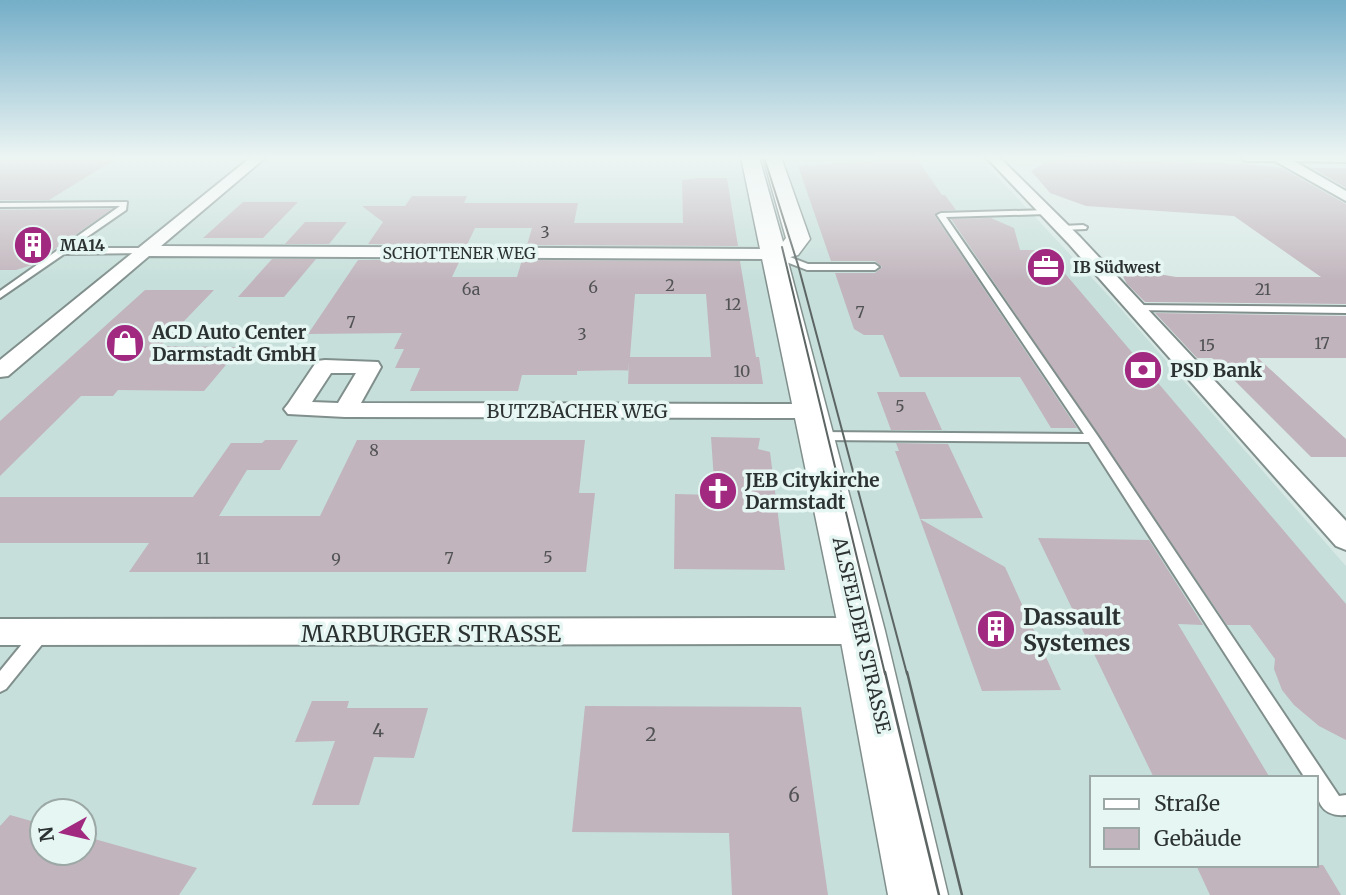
<svg xmlns="http://www.w3.org/2000/svg" width="1346" height="895" font-family="Merriweather,serif">
<rect width="100%" height="100%" fill="#d8e9e5"/>
<path fill="#c6dfda" fill-rule="evenodd" d="M0 157H979L1120 308 1346 566V895H0ZM1092 778H1316V865H1092ZM42 811H84V853H42Z"/>
<path fill="#c1b4bc" fill-rule="evenodd" d="M0 157H119L49 200H0Z
M876 157H916L942 195H945L956 210 940 211 935 216 1077 428H1051L1020 377H900L883 335H864L854 329 835 273H875L882 267 875 261H831L798 166 878 161Z
M1068 159 1246 164 1282 168 1346 204V304L1145 302 1127 284 1118 267 1176 277H1321L1234 216 1086 206 1050 193 1031 171 1044 163Z
M1312 168H1346V188Z
M698 178H727L738 246 527 245 532 228H475L467 245 368 244 383 222 362 206H405L412 196H467L464 203H578L574 223H683L682 180Z
M243 202H298L263 238H203Z
M112 209 32 265 16 270H0V210Z
M991 218 1014 228 1020 250H1045L1346 604V740L1319 726 1294 705 1282 690 1274 669 1275 659 1250 625H1227L951 219Z
M305 222H347L329 244H285Z
M272 259H316L284 297H238Z
M358 260H460L452 277H517L522 260 740 261 756 357H759L763 384H628L629 362V370L577 371V375H522L518 391H410L420 368H395L404 349H394L402 333 308 334ZM635 294H706L711 357H630Z
M145 290H214L160 346 241 347 204 391 118 390 113 396H81L0 476V421Z
M1155 313 1346 316V358H1258L1346 439V457H1311L1212 358H1197Z
M877 392H925L942 430H891Z
M711 437 760 438 758 449 770 452 785 570 674 569 675 494 715 495Z
M265 440H298L280 470H247L219 516H320L357 440H585L579 493H595L586 572H129L149 543H0V497H193L231 443H262Z
M896 443 948 444 983 518 920 519 895 451H899Z
M920 519 1005 567 1061 690 982 691Z
M1038 538 1149 540 1203 625 1178 624 1270 778H1154Z
M312 701H349L347 708H428L414 758 374 757 359 805H312L335 741 295 742Z
M585 706 801 707 828 895H732L729 833 572 832Z
M10 815 42 824V853H84V836L197 868 179 895H0V826Z
M1196 865H1323L1341 895H1210Z"/>
<g fill="none" stroke-linecap="round" stroke-linejoin="round">
<g stroke="#808f8c" stroke-width="4">
<path id="lane" d="M127 202 126 210 71 248H144L148 251 147 253 64 254 0 298V291L120 206 0 207V203Z
M1049 210 1050 212 1046 214 946 217 1097 435 1339 796 1346 795V815C1320 817 1316 800 1316 778H1305L1089 442 817 440 811 436 817 432 1084 434 937 215 941 213Z
M1083 225 1087 227 1086 229 1062 230 1058 228 1062 226Z
M771 252H777L808 264H875L879 267 875 270H807L771 256Z
M1135 305 1346 307V313L1132 310V306Z
M42 625 48 627 50 632 48 637 6 689 0 692V671L36 627Z"/>
</g>
<g stroke="#808f8c" stroke-width="4">
<path id="street" d="M251 157H266L161 246 774 249 783 254 774 259 149 256 8 376 0 377V360Z
M986 157H999L1080 237 1346 521V550L1336 546 1068 243Z
M1239 157H1346V162L1294 161 1346 191V201L1275 161H1246Z
M325 360 378 362 381 367 361 403 809 404 817 406 821 411 817 416 809 418 345 417 288 414 284 409 288 404 317 361ZM331 373H356L338 403 312 402Z
M862 618 873 622 878 631 873 640 862 644 0 645V619Z"/>
</g>
<g stroke="#808f8c" stroke-width="3">
<path id="secondary" d="M741 157H759L783 242 786 238 763 157H781L810 239 798 255 787 258 885 631 948 895H888L839 631Z"/>
</g>
<use href="#lane" fill="#fff" fill-rule="evenodd"/>
<use href="#street" fill="#fff" fill-rule="evenodd"/>
<use href="#secondary" fill="#fff" fill-rule="evenodd"/>
<path stroke="#5c6563" stroke-width="2" d="M764 157 798 265 907 674
M782 247 885 674"/>
<path stroke="#5c6563" stroke-width="2.5" d="M885 672 939 895
M907 672 962 895"/>
</g>
<linearGradient id="sky" x2="0" y2="1"><stop stop-color="#74aec8"/><stop offset="0.56" stop-color="#edf5f3"/><stop offset="1" stop-color="#edf5f3" stop-opacity="0"/></linearGradient>
<rect width="1346" height="282" fill="url(#sky)"/>
<defs>
<g id="building-disc" transform="scale(2.0125)"><circle r="9.5" fill="#a12980" stroke="#e6f6f2"/><path d="M-4-6H4V6H1V3H-1V6H-4ZM-2.5-4.3h1.7v1.8h-1.7ZM.8-4.3h1.7v1.8H.8ZM-2.5-1h1.7V.8h-1.7ZM.8-1h1.7V.8H.8Z" fill="#fff"/></g>
<g id="office-disc" transform="scale(2.0125)"><circle r="9.5" fill="#a12980" stroke="#e6f6f2"/><path d="M-6-3h4V-5.5h4V-3h4V5H-6ZM-1-4.5V-3h2v-1.5ZM-6 0V1H6V0Z" fill="#fff"/></g>
<g id="shop-disc" transform="scale(2.0125)"><circle r="9.5" fill="#a12980" stroke="#e6f6f2"/><path d="M-5-2.5h2.3a2.7 3.5 0 0 1 5.4 0H5L5.5 6h-11ZM-1.5-2.5h3a1.5 2.3 0 0 0-3 0Z" fill="#fff"/></g>
<g id="bank-disc" transform="scale(2.0125)"><circle r="9.5" fill="#a12980" stroke="#e6f6f2"/><path d="M-6-4H6V4H-6ZM0-2.3a2.3 2.3 0 1 0 0 4.6a2.3 2.3 0 1 0 0-4.6Z" fill="#fff"/></g>
<g id="church-disc" transform="scale(2.0125)"><circle r="9.5" fill="#a12980" stroke="#e6f6f2"/><path d="M-1.2-6h2.4v3.5h3.3v2.4h-3.3V6h-2.4V-.1h-3.3v-2.4h3.3Z" fill="#fff"/></g>
</defs>
<g fill-rule="evenodd">
<use href="#building-disc" x="33" y="245"/>
<use href="#office-disc" x="1046" y="267"/>
<use href="#shop-disc" x="125" y="343"/>
<use href="#bank-disc" x="1143" y="370"/>
<use href="#church-disc" x="718" y="491"/>
<use href="#building-disc" x="996" y="629"/>
</g>
<g text-anchor="middle" dominant-baseline="central" stroke-width="7" stroke-linejoin="round" paint-order="stroke">
<g font-size="16" fill="#515254">
<text x="545" y="232">3</text>
<text x="670" y="285">2</text>
<text x="593" y="287">6</text>
<text x="471" y="289">6a</text>
<text x="1263" y="289">21</text>
<text x="733" y="304">12</text>
<text x="860" y="312">7</text>
<text x="351" y="322">7</text>
<text x="582" y="334">3</text>
<text x="1322" y="343">17</text>
<text x="1207" y="345">15</text>
<text x="742" y="371">10</text>
<text x="900" y="406">5</text>
<text x="374" y="450">8</text>
<text x="548" y="557">5</text>
<text x="203" y="558">11</text>
<text x="449" y="558">7</text>
<text x="336" y="559">9</text>
</g>
<g font-size="16" font-weight="bold" fill="#2c3231" stroke="#e6f6f2" text-anchor="start">
<text x="60" y="245">MA14</text>
<text x="1073" y="267">IB Südwest</text>
</g>
<g font-size="16" fill="#2c3231" stroke="#e6f6f2">
<text x="459" y="253">SCHOTTENER WEG</text>
</g>
<g font-size="19" font-weight="bold" fill="#2c3231" stroke="#e6f6f2" text-anchor="start">
<text x="152" y="332">ACD Auto Center<tspan x="152" dy="22">Darmstadt GmbH</tspan></text>
<text x="1170" y="370">PSD Bank</text>
<text x="745" y="480">JEB Citykirche<tspan x="745" dy="22">Darmstadt</tspan></text>
</g>
<g font-size="19" fill="#2c3231" stroke="#e6f6f2">
<text x="577" y="411">BUTZBACHER WEG</text>
<text transform="translate(862 635) rotate(77)">ALSFELDER STRASSE</text>
</g>
<g font-size="19" fill="#515254">
<text x="378" y="730">4</text>
<text x="651" y="734">2</text>
<text x="794" y="795">6</text>
</g>
<g font-size="23" font-weight="bold" fill="#2c3231" stroke="#e6f6f2" text-anchor="start">
<text x="1023" y="616">Dassault<tspan x="1023" dy="26">Systemes</tspan></text>
</g>
<g font-size="23" fill="#2c3231" stroke="#e6f6f2">
<text x="431" y="633">MARBURGER STRASSE</text>
</g>
</g>
<rect x="1090" y="776" width="228" height="91" fill="#e6f6f2" stroke="#9ca8a5" stroke-width="2"/>
<rect x="1104" y="799" width="35" height="10" fill="#ffffff" stroke="#9ca8a5" stroke-width="2"/>
<text x="1154" y="811" font-size="21" fill="#2c3231">Straße</text>
<rect x="1104" y="828" width="35" height="21" fill="#c1b4bc" stroke="#9ca8a5" stroke-width="2"/>
<text x="1154" y="846" font-size="21" fill="#2c3231">Gebäude</text>
<g transform="translate(63 832) rotate(262)"><circle r="33" fill="#e6f6f2" stroke="#9ca8a5" stroke-width="2"/>
<path d="M0-5L12 26L0 18L-12 26Z" fill="#a12980"/>
<text y="-10" font-size="19" font-weight="bold" text-anchor="middle" fill="#2c3231">N</text>
</g>
</svg>
